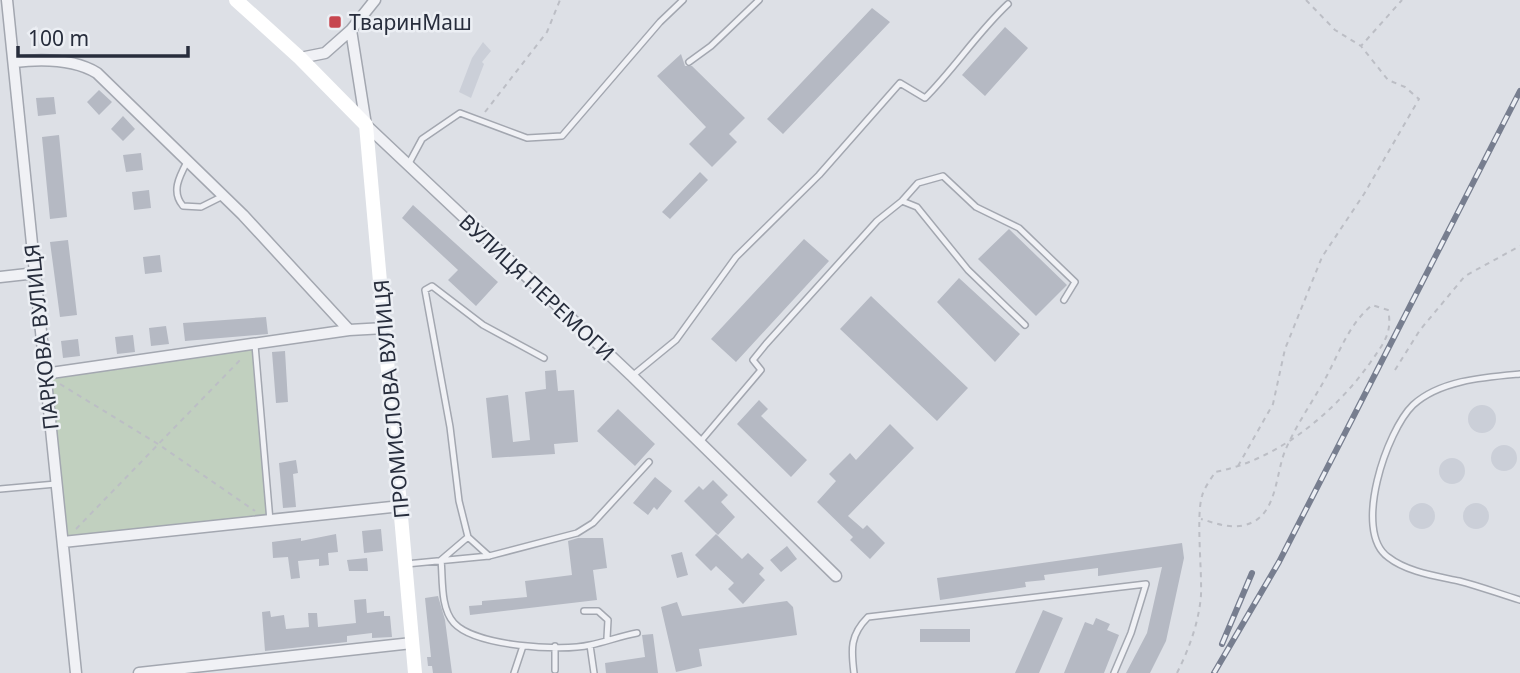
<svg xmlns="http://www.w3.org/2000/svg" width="1520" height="673" font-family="'Noto Sans',sans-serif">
<rect width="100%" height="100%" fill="#dde0e6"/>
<path fill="#cbcfd8" d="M483 42 491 51 482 62 484 64 471 98 459 92 472 58Z
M1468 419a14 14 0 1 1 28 0a14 14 0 1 1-28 0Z
M1491 458a13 13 0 1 1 26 0a13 13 0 1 1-26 0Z
M1439 471a13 13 0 1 1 26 0a13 13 0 1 1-26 0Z
M1409 516a13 13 0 1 1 26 0a13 13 0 1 1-26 0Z
M1463 516a13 13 0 1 1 26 0a13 13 0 1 1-26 0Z"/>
<path fill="#c1d0bf" d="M255 345 270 521 63 542 44 374Z"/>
<path fill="#b5b9c3" d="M872 8 890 22 783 134 767 119Z
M1005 27 1028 48 985 96 962 75Z
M681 54 685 66H692L745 118 729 134 737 142 712 167 689 144 706 127 657 76Z
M99 90 112 102 99 115 87 102Z
M54 97 56 114 38 116 36 98Z
M123 116 135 129 123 141 111 129Z
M59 135 67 217 50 219 42 137Z
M141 153 143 170 126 172 123 155Z
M700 172 708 180 670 219 662 212Z
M149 190 151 208 134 210 132 192Z
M413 205 498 282 476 306 448 280 458 270 402 218Z
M1009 229 1067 285 1036 316 978 259Z
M804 239 829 261 736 362 711 339Z
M68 240 77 315 60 317 50 242Z
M160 255 162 272 145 274 143 257Z
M959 278 1020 334 995 362 937 302Z
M871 296 968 388 937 421 840 329Z
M266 317 268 334 185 341 183 323Z
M166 326 169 344 151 346 149 328Z
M133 335 135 352 117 354 115 337Z
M78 339 80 356 63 358 61 341Z
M285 351 288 402 276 403 272 352Z
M556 370 558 391 574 390 578 442 554 444 555 454 492 458 486 398 508 395 513 442 530 440 525 392 546 389 545 371Z
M759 400 768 409 761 416 807 460 791 477 737 424Z
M618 409 655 444 635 466 597 431Z
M890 424 914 448 848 516 863 529 867 525 885 543 870 559 850 540 853 537 817 502 836 481 829 474 850 453 856 460Z
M296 460 298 473 293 474 296 507 283 508 279 463Z
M655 477 672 491 657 510 654 507 648 515 633 503Z
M713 480 728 495 721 502 735 517 718 535 684 501 699 486 703 490Z
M381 529 383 551 364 553 362 531Z
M336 534 338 552 328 553 329 565 319 566V559L298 561 300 578 291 579 288 557 273 558 272 542 301 538V541Z
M716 534 742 559 748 553 764 568 759 574 765 580 743 604 728 589 734 583 716 566 711 571 695 555Z
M578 538H603L607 568 593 570 597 600 470 615 469 606 482 605V601L527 597 525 581 572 575 568 541Z
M1182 543 1184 558 1166 641 1150 673H1126L1147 633 1162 567 1098 576V568L1044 575 1045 580 1025 582 1026 587 940 600 937 578Z
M787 546 797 559 781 572 770 560Z
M682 552 688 575 677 578 671 555Z
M367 558 368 571H349L347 560Z
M438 596 445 620 452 673H433L432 666H428L427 657H431L425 598Z
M366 599 367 613 384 611V616H390L392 637 372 638V633L347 636V642L265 651 262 612 270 611 271 617 284 615 286 629 309 627 308 613H317L318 627 356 623 354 600Z
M787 601 793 607 797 635 699 649 702 666 676 672 661 607 677 602 682 616Z
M1043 610 1063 618 1039 673H1015Z
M1096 618 1110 624 1107 630 1119 635 1104 673H1064L1085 622 1093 625Z
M920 629H970V642H920Z
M653 634 658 673H606L605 663 645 657 642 635Z"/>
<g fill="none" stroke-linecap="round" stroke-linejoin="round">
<g stroke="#a3a7b0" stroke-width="8">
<path id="lane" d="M689 62 711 46 759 0
M187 162C179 177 171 192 183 206L201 207 223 196
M408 165 422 139 460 113 527 138 562 136 660 22 683 0
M902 201 917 207 968 270 1025 325
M255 345 270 521
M1520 374C1486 377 1440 380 1413 405 1387 430 1352 531 1388 557 1407 572 1436 576 1459 581 1479 586 1500 594 1520 600
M632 376 676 340 736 257 819 175 900 83 925 98C955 68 977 33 1008 4
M700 442 761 370 753 360 766 344 877 221 902 201 918 183 943 176 976 207 1019 228 1075 282 1064 300
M0 489 56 484
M468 537 441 560C443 578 440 608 454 623 475 646 561 652 590 645 606 642 620 636 637 633
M489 556 468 537 459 501 450 427 425 290 432 286 483 325 544 358
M406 564 489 556 577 533 593 523 649 462
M584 611H598L608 620 607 638
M590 645 594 673
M555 646V670
M514 673 523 646
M854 673C851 649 850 635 868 617L1146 584 1131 633 1114 673"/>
</g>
<g stroke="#a3a7b0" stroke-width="13">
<path id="street" d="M7 0 76 673
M375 0 351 30 366 125 632 376 836 576
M300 58 325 53 351 30
M14 62C40 59 74 59 97 73L243 215 349 330
M0 277 36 273
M44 374 349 330 385 328
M63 542 401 506
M139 673 412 643"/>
</g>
<path stroke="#bcbec5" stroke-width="2" stroke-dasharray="5 5" stroke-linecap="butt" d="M1306 0 1335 30 1361 46 1402 0
M485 112 547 32 560 0
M1395 370 1420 330 1465 276 1520 246
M60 384 158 444 255 511
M1238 466 1273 404 1285 349 1322 257 1364 194 1419 99 1405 87 1388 80 1361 46
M76 529 243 357
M1177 673C1189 649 1199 622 1201 595 1202 570 1196 516 1202 496 1204 488 1211 479 1215 472 1278 460 1334 413 1370 363 1383 344 1393 333 1388 310L1372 305C1348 325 1339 354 1324 381 1311 404 1295 427 1285 451 1276 473 1277 510 1253 522 1235 531 1218 524 1201 519"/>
<use href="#lane" stroke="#f0f1f5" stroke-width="5"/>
<use href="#street" stroke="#f0f1f5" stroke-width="10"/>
<path stroke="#fff" stroke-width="14" d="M236 0 300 58 366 125 415 673"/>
<g stroke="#777e8f" stroke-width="6">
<path id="rail" d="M1222 644 1252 573
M1214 673 1279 562 1520 91"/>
</g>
<use href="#rail" stroke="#eceff4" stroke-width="3.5" stroke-dasharray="10" stroke-linecap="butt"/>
</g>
<rect fill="#c7464f" stroke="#eceff4" stroke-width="2.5" x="328" y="15" width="14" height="14" rx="3.5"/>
<g text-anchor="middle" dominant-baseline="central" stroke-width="5" stroke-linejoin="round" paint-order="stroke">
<g font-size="21" fill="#272d3c" stroke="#eceff4" text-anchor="start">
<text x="349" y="22">ТваринМаш</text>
</g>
<g font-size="21" fill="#272d3c" stroke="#eceff4">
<text transform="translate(537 287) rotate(43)">ВУЛИЦЯ ПЕРЕМОГИ</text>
<text transform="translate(41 337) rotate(-96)">ПАРКОВА ВУЛИЦЯ</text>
<text transform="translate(391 399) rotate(-95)">ПРОМИСЛОВА ВУЛИЦЯ</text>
</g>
</g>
<path d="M18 46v10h170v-10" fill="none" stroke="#272d3c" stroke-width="3.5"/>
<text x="28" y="46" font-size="21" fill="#272d3c" stroke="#eceff4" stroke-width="5" paint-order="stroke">100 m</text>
</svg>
